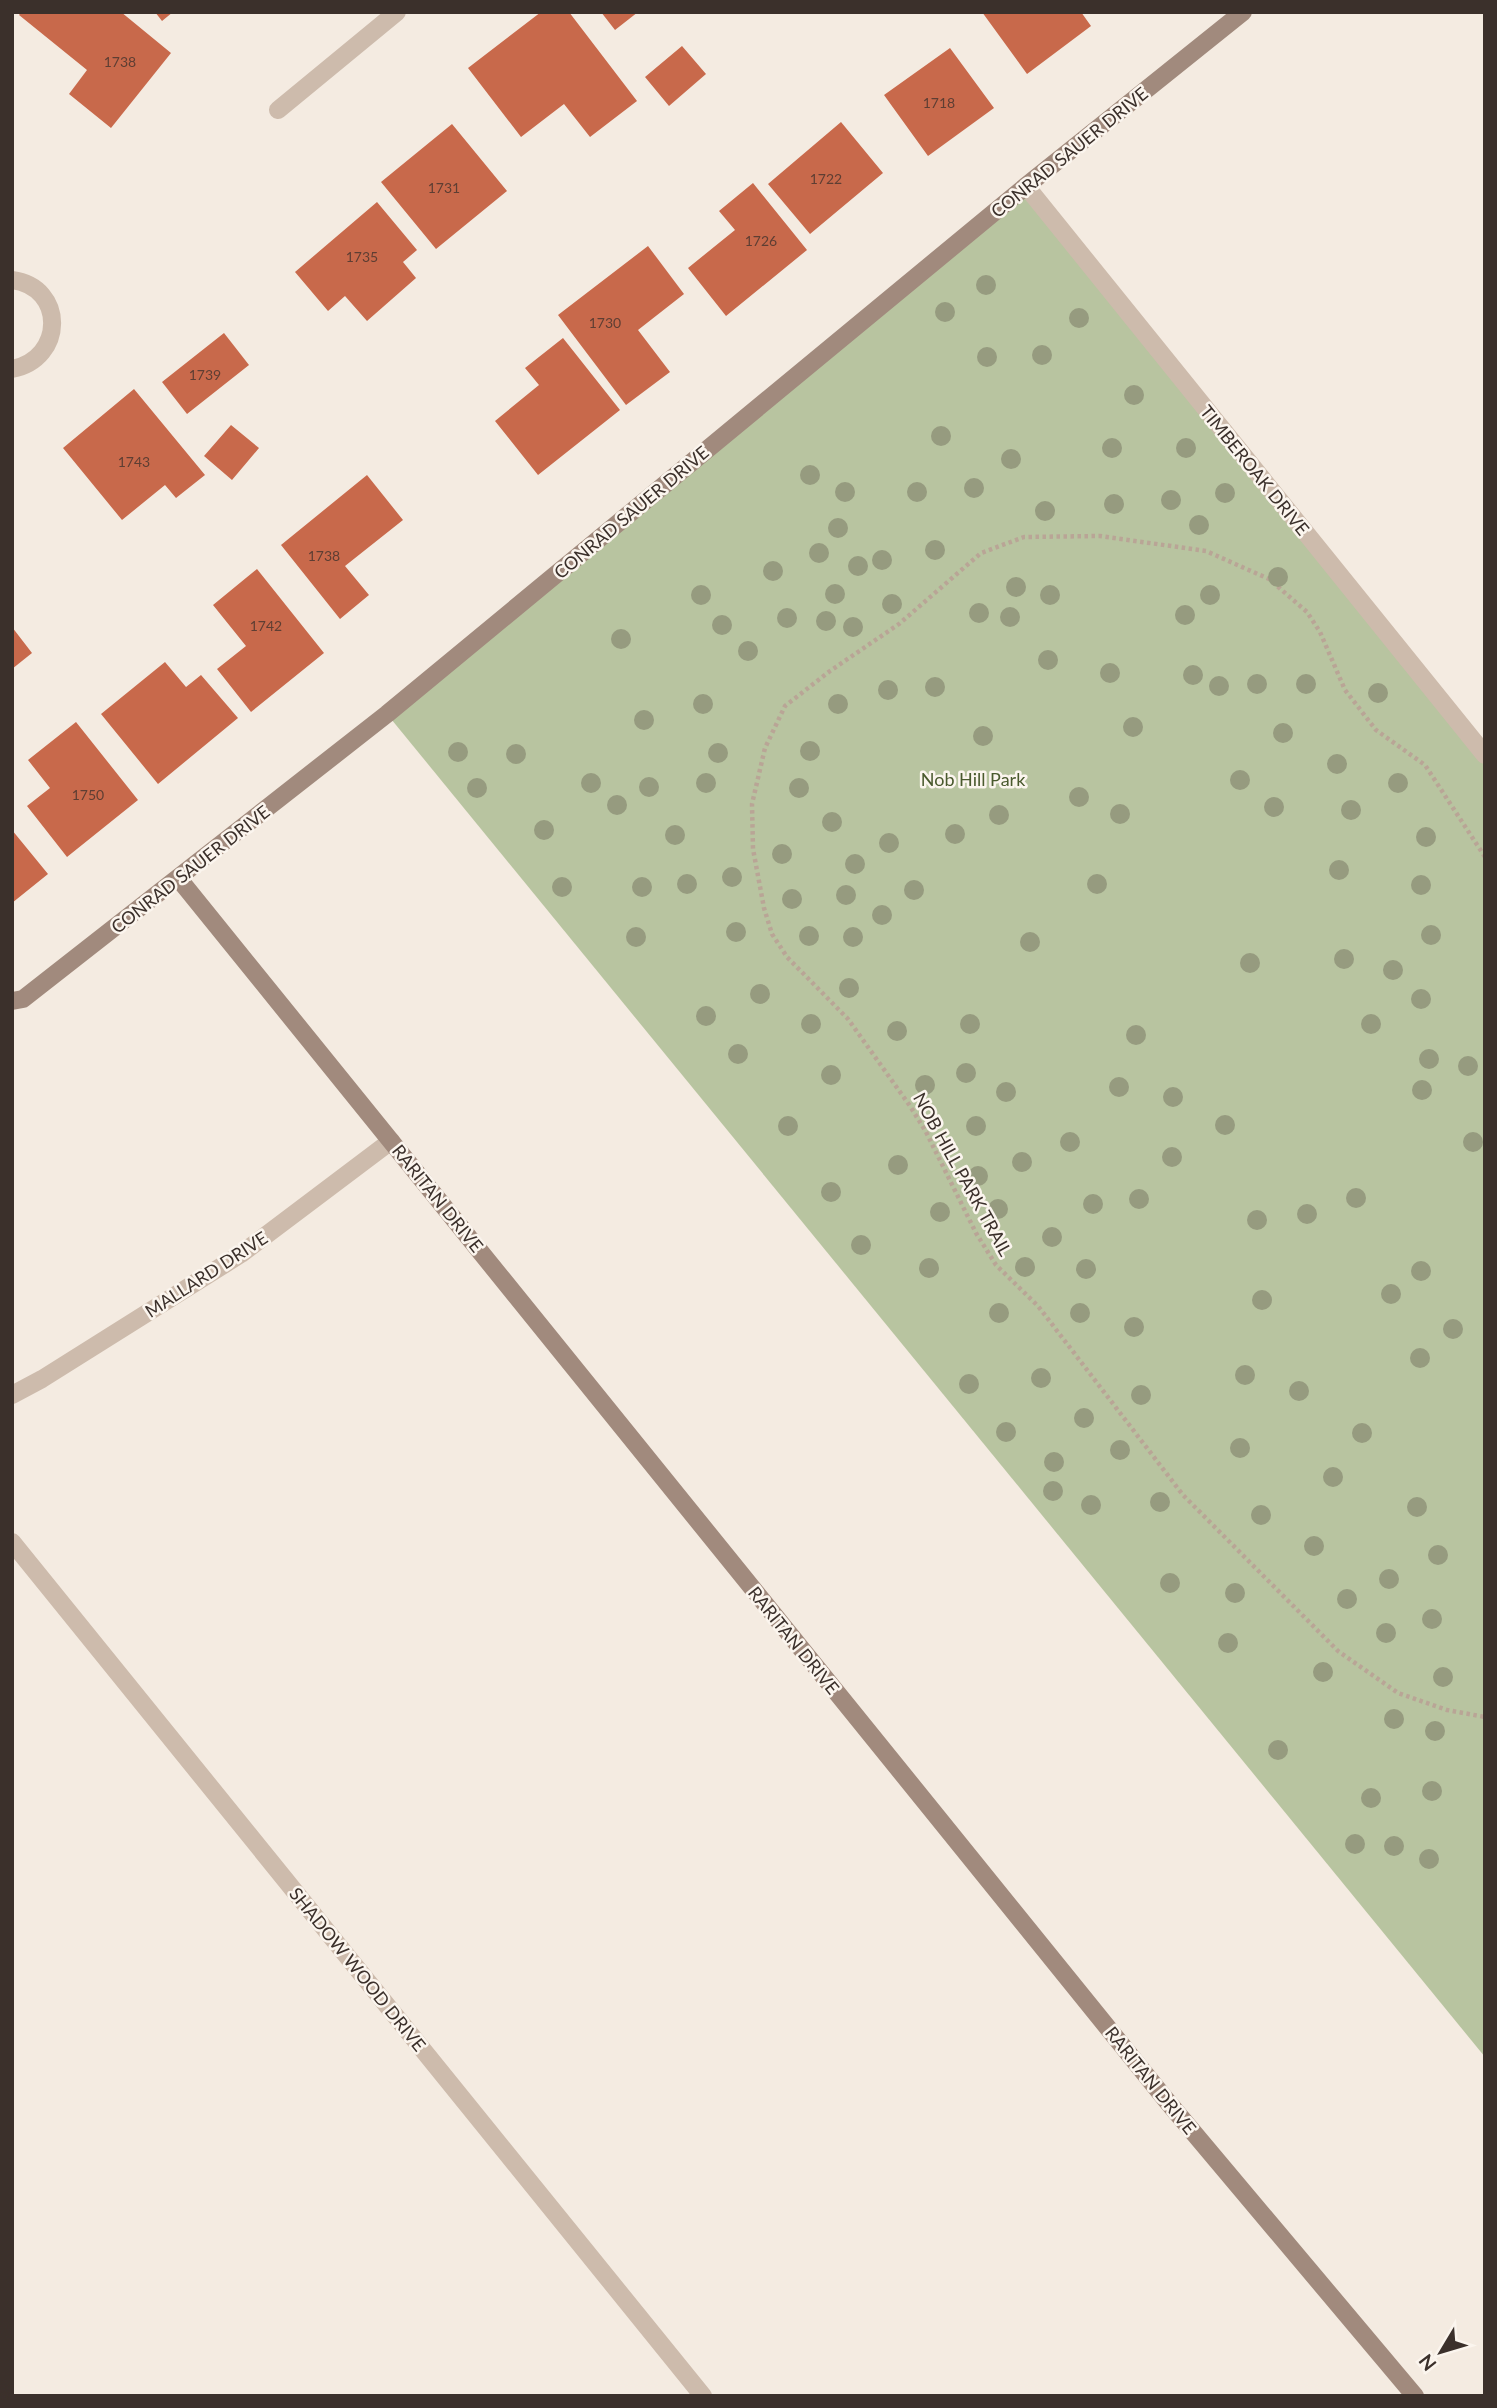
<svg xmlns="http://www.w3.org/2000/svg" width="1497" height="2408" font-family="Lato,sans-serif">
<rect width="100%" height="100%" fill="#f4ebe1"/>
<path fill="#b8c4a0" d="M1026 186 1485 755V2057L387 714Z"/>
<path fill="#c8694b" d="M21 12H121L171 53 111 128 69 94 87 70 19 15Z
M155 12H173L162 21Z
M541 12H569L637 101 590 137 564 104 521 137 468 68Z
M601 12H638L615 30Z
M982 12H1081L1091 26 1027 74Z
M682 46 706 74 669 106 645 77Z
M950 48 994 108 928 156 884 95Z
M841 122 883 173 810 234 768 184Z
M452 124 507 191 436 249 381 182Z
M753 183 807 250 726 316 688 268 735 230 719 211Z
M377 202 417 250 403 262 416 278 367 321 345 296 328 311 295 272Z
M648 246 684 294 638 330 670 372 626 405 558 315Z
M224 333 249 365 187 414 162 382Z
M563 338 620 410 538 475 495 421 539 385 525 368Z
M134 389 205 475 176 498 165 485 122 520 63 448Z
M231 425 259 448 232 480 204 456Z
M367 475 403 520 345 566 369 595 340 619 281 545Z
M257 569 324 653 251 712 217 669 246 646 213 605Z
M12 627 32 653 12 669Z
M165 662 186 687 201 675 238 718 158 784 101 714Z
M76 722 138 800 67 857 27 806 50 788 28 760Z
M12 830 48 874 12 903Z"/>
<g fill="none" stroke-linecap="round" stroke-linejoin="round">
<path stroke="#b9a596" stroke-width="4.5" stroke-dasharray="3.5 3.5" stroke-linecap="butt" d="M1485 857 1425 765 1376 730 1345 690 1320 632 1307 612 1269 579 1206 551 1100 536 1024 537 981 553 899 624 830 671 785 706 765 748 752 804 753 849 764 908 772 934 787 957 848 1019 910 1106 926 1132 976 1233 996 1265 1038 1306 1183 1495 1338 1651 1398 1693 1447 1710 1485 1717"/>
<path stroke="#cdbbac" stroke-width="18" d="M278 110 397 12
M1026 186 1485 755
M12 280C66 287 65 359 12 369
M12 1395 42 1379 241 1254 391 1141
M12 1542 703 2396"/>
<path stroke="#a18a7d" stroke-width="18" d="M179 879 1167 2101 1415 2396
M12 1001 23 999 387 714 1026 186 1243 12"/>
</g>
<g fill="#969b7f">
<circle cx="986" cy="285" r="10"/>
<circle cx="945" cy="312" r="10"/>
<circle cx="1079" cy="318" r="10"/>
<circle cx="1042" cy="355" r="10"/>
<circle cx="987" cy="357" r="10"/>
<circle cx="1134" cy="395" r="10"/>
<circle cx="941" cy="436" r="10"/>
<circle cx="1112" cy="448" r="10"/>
<circle cx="1186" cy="448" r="10"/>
<circle cx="1011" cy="459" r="10"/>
<circle cx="810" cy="475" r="10"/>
<circle cx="974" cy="488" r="10"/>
<circle cx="845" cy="492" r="10"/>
<circle cx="917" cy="492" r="10"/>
<circle cx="1225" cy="493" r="10"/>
<circle cx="1171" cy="500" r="10"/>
<circle cx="1114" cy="504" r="10"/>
<circle cx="1045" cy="511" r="10"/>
<circle cx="1199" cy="525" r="10"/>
<circle cx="838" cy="528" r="10"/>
<circle cx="935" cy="550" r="10"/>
<circle cx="819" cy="553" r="10"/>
<circle cx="882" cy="560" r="10"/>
<circle cx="858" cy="566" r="10"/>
<circle cx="773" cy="571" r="10"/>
<circle cx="1278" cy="577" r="10"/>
<circle cx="1016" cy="587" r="10"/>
<circle cx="835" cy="594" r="10"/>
<circle cx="701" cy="595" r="10"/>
<circle cx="1050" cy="595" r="10"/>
<circle cx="1210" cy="595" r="10"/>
<circle cx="892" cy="604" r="10"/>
<circle cx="979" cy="613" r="10"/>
<circle cx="1185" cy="615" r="10"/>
<circle cx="1010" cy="617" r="10"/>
<circle cx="787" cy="618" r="10"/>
<circle cx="826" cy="621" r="10"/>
<circle cx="722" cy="625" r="10"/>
<circle cx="853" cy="627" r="10"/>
<circle cx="621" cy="639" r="10"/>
<circle cx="748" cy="651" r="10"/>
<circle cx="1048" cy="660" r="10"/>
<circle cx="1110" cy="673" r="10"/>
<circle cx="1193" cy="675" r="10"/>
<circle cx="1257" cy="684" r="10"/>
<circle cx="1306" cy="684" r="10"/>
<circle cx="1219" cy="686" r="10"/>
<circle cx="935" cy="687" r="10"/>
<circle cx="888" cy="690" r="10"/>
<circle cx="1378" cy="693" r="10"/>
<circle cx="703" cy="704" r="10"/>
<circle cx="838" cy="704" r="10"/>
<circle cx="644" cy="720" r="10"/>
<circle cx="1133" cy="727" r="10"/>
<circle cx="1283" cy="733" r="10"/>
<circle cx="983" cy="736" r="10"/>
<circle cx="810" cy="751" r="10"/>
<circle cx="458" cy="752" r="10"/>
<circle cx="718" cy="753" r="10"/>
<circle cx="516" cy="754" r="10"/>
<circle cx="1337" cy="764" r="10"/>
<circle cx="1240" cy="780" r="10"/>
<circle cx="591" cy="783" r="10"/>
<circle cx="706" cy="783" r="10"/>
<circle cx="1398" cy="783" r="10"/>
<circle cx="649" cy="787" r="10"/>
<circle cx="477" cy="788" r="10"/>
<circle cx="799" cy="788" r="10"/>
<circle cx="1079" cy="797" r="10"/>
<circle cx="617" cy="805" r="10"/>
<circle cx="1274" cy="807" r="10"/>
<circle cx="1351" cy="810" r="10"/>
<circle cx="1120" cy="814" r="10"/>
<circle cx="999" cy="815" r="10"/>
<circle cx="832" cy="822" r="10"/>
<circle cx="544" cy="830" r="10"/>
<circle cx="955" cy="834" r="10"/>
<circle cx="675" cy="835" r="10"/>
<circle cx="1426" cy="837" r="10"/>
<circle cx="889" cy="843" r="10"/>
<circle cx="782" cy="854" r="10"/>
<circle cx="855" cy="864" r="10"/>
<circle cx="1339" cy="870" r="10"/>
<circle cx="732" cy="877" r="10"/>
<circle cx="687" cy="884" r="10"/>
<circle cx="1097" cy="884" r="10"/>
<circle cx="1421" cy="885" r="10"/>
<circle cx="562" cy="887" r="10"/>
<circle cx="642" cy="887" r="10"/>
<circle cx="914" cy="890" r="10"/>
<circle cx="846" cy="895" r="10"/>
<circle cx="792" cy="899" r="10"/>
<circle cx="882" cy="915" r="10"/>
<circle cx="736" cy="932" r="10"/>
<circle cx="1431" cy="935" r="10"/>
<circle cx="809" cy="936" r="10"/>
<circle cx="636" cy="937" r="10"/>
<circle cx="853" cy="937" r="10"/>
<circle cx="1030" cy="942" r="10"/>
<circle cx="1344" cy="959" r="10"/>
<circle cx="1250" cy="963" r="10"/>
<circle cx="1393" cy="970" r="10"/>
<circle cx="849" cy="988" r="10"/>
<circle cx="760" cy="994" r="10"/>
<circle cx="1421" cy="999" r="10"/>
<circle cx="706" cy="1016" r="10"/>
<circle cx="811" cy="1024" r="10"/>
<circle cx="970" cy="1024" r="10"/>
<circle cx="1371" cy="1024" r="10"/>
<circle cx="897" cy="1031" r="10"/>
<circle cx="1136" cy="1035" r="10"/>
<circle cx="738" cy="1054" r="10"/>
<circle cx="1429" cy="1059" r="10"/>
<circle cx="1468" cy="1066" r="10"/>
<circle cx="966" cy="1073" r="10"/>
<circle cx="831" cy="1075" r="10"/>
<circle cx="925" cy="1085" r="10"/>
<circle cx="1119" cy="1087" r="10"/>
<circle cx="1422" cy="1090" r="10"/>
<circle cx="1006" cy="1092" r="10"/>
<circle cx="1173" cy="1097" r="10"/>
<circle cx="1225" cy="1125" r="10"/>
<circle cx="788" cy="1126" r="10"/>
<circle cx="976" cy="1126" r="10"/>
<circle cx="1070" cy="1142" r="10"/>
<circle cx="1473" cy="1142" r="10"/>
<circle cx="1172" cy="1157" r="10"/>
<circle cx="1022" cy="1162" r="10"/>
<circle cx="898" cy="1165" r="10"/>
<circle cx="978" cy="1176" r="10"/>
<circle cx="831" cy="1192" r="10"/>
<circle cx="1356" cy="1198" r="10"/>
<circle cx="1139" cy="1199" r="10"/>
<circle cx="1093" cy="1204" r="10"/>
<circle cx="998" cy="1209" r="10"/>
<circle cx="940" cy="1212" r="10"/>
<circle cx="1307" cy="1214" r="10"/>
<circle cx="1257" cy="1220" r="10"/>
<circle cx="1052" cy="1237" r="10"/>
<circle cx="861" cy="1245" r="10"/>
<circle cx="1025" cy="1267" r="10"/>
<circle cx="929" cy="1268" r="10"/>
<circle cx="1086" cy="1269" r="10"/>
<circle cx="1421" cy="1271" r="10"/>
<circle cx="1391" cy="1294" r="10"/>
<circle cx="1262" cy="1300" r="10"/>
<circle cx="999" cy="1313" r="10"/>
<circle cx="1080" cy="1313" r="10"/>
<circle cx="1134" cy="1327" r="10"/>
<circle cx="1453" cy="1329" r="10"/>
<circle cx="1420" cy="1358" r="10"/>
<circle cx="1245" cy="1375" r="10"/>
<circle cx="1041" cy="1378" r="10"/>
<circle cx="969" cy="1384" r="10"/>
<circle cx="1299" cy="1391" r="10"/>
<circle cx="1141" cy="1395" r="10"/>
<circle cx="1084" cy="1418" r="10"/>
<circle cx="1006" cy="1432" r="10"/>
<circle cx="1362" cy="1433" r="10"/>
<circle cx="1240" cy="1448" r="10"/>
<circle cx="1120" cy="1450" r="10"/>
<circle cx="1054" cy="1462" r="10"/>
<circle cx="1333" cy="1477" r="10"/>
<circle cx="1053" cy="1491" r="10"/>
<circle cx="1160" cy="1502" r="10"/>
<circle cx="1091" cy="1505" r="10"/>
<circle cx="1417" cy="1507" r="10"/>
<circle cx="1261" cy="1515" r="10"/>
<circle cx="1314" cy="1546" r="10"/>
<circle cx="1438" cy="1555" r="10"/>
<circle cx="1389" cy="1579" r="10"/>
<circle cx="1170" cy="1583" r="10"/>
<circle cx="1235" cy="1593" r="10"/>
<circle cx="1347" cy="1599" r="10"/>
<circle cx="1432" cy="1619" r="10"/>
<circle cx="1386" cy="1633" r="10"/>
<circle cx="1228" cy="1643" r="10"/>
<circle cx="1323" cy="1672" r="10"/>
<circle cx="1443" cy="1677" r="10"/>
<circle cx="1394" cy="1719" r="10"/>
<circle cx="1435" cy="1731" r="10"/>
<circle cx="1278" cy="1750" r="10"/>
<circle cx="1432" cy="1791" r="10"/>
<circle cx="1371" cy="1798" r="10"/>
<circle cx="1355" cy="1844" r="10"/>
<circle cx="1394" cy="1846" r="10"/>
<circle cx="1429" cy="1859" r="10"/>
</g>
<g text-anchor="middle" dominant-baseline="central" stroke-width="5" stroke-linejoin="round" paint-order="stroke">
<g font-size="14" fill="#5e3e33">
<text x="120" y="61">1738</text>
<text x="939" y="102">1718</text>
<text x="826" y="178">1722</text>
<text x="444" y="187">1731</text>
<text x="761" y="240">1726</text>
<text x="362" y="256">1735</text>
<text x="605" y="322">1730</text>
<text x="205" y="374">1739</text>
<text x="134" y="461">1743</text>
<text x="324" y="555">1738</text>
<text x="266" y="625">1742</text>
<text x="88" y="794">1750</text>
</g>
<g font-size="18" fill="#3b302b" stroke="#fbf5ee">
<text transform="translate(1069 152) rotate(-39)">CONRAD SAUER DRIVE</text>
<text transform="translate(1255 470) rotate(51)">TIMBEROAK DRIVE</text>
<text transform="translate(631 512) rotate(-40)">CONRAD SAUER DRIVE</text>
<text transform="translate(190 869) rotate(-38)">CONRAD SAUER DRIVE</text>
<text transform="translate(963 1174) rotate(61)">NOB HILL PARK TRAIL</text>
<text transform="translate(438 1198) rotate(51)">RARITAN DRIVE</text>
<text transform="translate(206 1274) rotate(-33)">MALLARD DRIVE</text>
<text transform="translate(794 1640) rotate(51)">RARITAN DRIVE</text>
<text transform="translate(358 1969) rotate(51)">SHADOW WOOD DRIVE</text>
<text transform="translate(1151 2080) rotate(51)">RARITAN DRIVE</text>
</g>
<g font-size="18" fill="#4a5a2e" stroke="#fbf5ee">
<text x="973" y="779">Nob Hill Park</text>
</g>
</g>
<rect width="1497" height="2408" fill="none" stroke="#3b302b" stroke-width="28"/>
<g transform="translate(1441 2352) rotate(232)" stroke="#fbf5ee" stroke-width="5" paint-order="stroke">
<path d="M0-5L12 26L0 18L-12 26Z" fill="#3b302b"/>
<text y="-10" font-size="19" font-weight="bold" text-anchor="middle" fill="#3b302b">N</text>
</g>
</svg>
